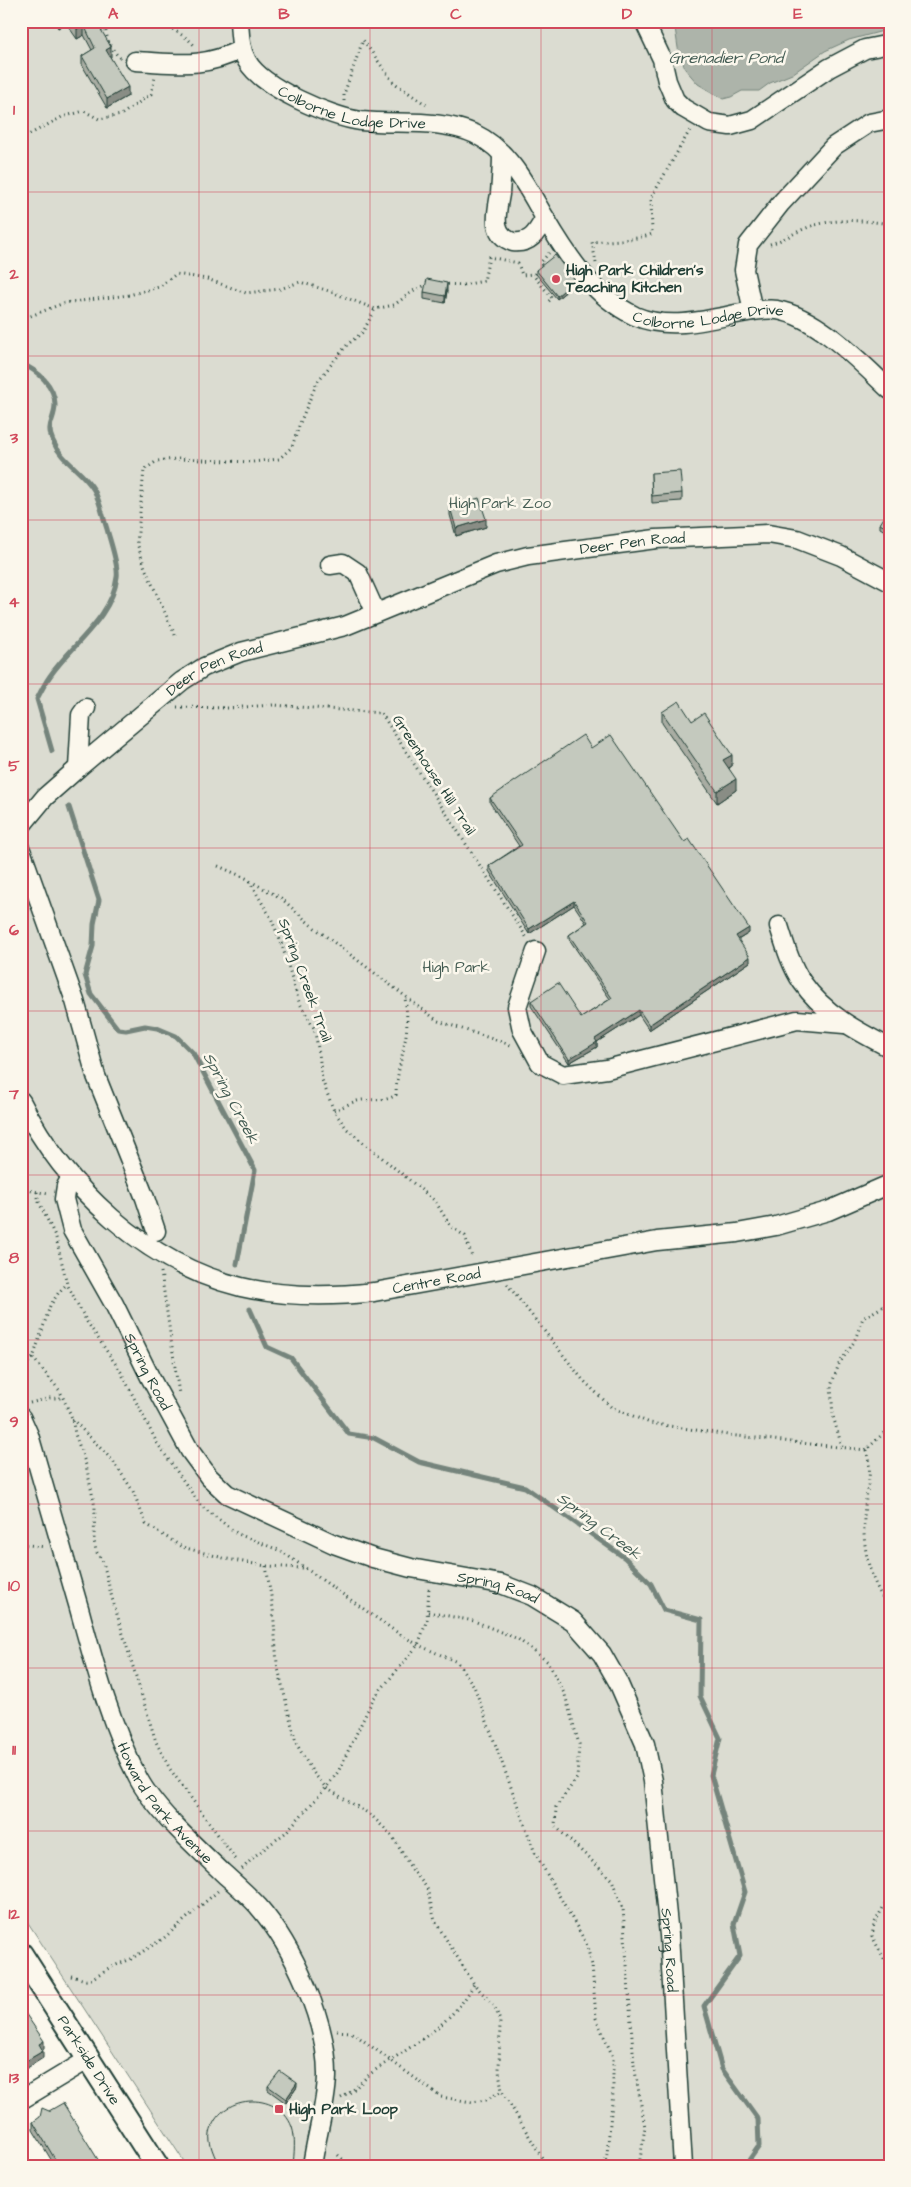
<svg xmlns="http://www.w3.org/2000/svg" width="911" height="2187" font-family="'Architects Daughter',sans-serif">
<rect width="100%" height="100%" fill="#fbf7ec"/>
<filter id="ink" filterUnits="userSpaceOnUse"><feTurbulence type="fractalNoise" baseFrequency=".02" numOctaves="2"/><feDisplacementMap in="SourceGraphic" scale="10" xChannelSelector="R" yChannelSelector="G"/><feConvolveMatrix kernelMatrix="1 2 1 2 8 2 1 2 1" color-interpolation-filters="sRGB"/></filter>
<g filter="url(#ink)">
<path fill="#dbdcd1" stroke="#7d8c82" d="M21 21H890V2166H187L21 1912Z"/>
<path fill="#adb4aa" stroke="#74847b" d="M674 21H890V32L883 31 849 40 825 51 792 74 770 83 759 91H742L731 97 723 99 698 84 685 69 678 48Z"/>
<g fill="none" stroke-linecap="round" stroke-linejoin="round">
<path stroke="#74847b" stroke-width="5" d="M21 364C38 370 55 386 55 405 55 421 45 424 53 441 61 461 83 471 94 490 100 501 103 517 107 529 110 541 119 566 117 577 112 618 72 644 50 676 45 683 41 691 37 699L52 751
M69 807 99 900 94 924 93 946 85 975 91 994 118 1029 126 1030 145 1026 157 1028 176 1036 193 1053 255 1170 237 1264
M250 1309 267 1347 291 1358 349 1434 374 1438 419 1462 525 1487 625 1558 651 1584 664 1610 701 1620 700 1696 720 1738 711 1775 745 1892 734 1924 740 1956 704 2006 722 2069 758 2119 759 2146 745 2166"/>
<g stroke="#1f3d34" stroke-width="21">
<g id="minor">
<path id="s1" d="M239 21C240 35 240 49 247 61 262 88 331 117 361 121 399 125 439 118 475 134 509 150 527 187 545 218 568 257 593 296 635 316 667 330 704 321 736 314 749 312 763 308 777 310 818 317 860 362 890 390"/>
<path d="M644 21 662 59 667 81 675 100 683 108 709 123 730 126 752 120 829 68 865 49 890 44"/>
<path d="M135 61C178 63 201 69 242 49"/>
<path d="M502 154C502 168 501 181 500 194 497 213 490 234 513 242 531 244 537 232 545 218"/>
<path d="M753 311 744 270 748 245 781 203 834 146 869 123 890 119"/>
<path d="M330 565 343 563 358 573 376 613"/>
<path d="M78 768 81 715 86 708"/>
<path id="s2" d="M21 826 45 797 78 768 182 681 204 667 241 652 345 626 496 564 528 556 656 539 768 534 797 539 841 556 890 582"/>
<path d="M21 850 75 1001 96 1076 145 1198 156 1231"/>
<path d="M779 926C785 945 791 966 802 982 824 1014 857 1031 890 1048"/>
<path d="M536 951 517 1007 522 1030 540 1063 563 1075 607 1069 797 1020 844 1024"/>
<path id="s3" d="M21 1101C64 1187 146 1264 241 1287 285 1297 330 1297 374 1292L657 1241 737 1233 776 1226 828 1211 890 1184"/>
<path id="s4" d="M71 1177 66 1186 64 1199 72 1230 114 1304 150 1377 190 1451 209 1477 227 1494 334 1544 373 1558 411 1568 501 1584 532 1596 573 1621 602 1654 618 1682 645 1744 653 1781 669 1935 683 2166"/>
<path id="s5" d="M21 1417 29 1435C46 1493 63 1551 79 1608 95 1666 110 1724 138 1778 155 1810 195 1846 222 1872 234 1883 247 1894 258 1906 293 1946 328 2023 327 2077 326 2106 316 2137 312 2166"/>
<path d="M21 2100 89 2059"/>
</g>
</g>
<g stroke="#1f3d34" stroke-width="26">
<g id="major">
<path id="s6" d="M21 1954 157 2166"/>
</g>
</g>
<path stroke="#1f3d34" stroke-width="3" stroke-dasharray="1 4" stroke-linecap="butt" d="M106 21C104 35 110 48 120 58
M160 21 188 39 196 47
M344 101V94L363 40 393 82 428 106
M21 139 62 117 84 111 99 119 121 115 151 94 155 77
M770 244C784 240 795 232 809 227 834 218 863 220 890 224
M596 263 592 242C612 240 633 241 652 234L651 198 690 130
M541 268 543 267 540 263 549 253
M535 273 534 276 552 298 548 302
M443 284 463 285 484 281 489 257 518 263 522 275 534 274
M21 316 28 317 64 303 129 295 159 287 176 274 207 279 246 293 280 289 300 282 329 291 375 309 394 305 413 291 428 284
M175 635 145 568 137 543 144 470 157 461 176 459 253 462 279 459 292 447 300 423 317 382 347 345 363 332 375 309
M177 707 229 708 273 705 381 713 527 938
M218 866 248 879 271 918 282 945 299 1002 314 1028 319 1053 322 1080 334 1111 347 1129 435 1201 451 1227 465 1236 472 1257
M250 881 281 898 311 925 438 1021 511 1045
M334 1111C343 1107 354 1100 364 1100 377 1099 384 1102 396 1095 396 1076 402 1059 405 1041 408 1026 407 1012 405 998
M21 1189 50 1194
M37 1192 39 1202 56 1238 67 1284 87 1322 121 1372 157 1443 201 1506 238 1534 281 1551 395 1631 418 1645 457 1662 474 1686 535 1853 586 1943 592 1965 596 2018 613 2057V2093L607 2154 604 2166
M161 1272 179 1394
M507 1284 583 1380 611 1407 650 1423 728 1435 866 1450 890 1427
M33 1358 60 1391 72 1418 75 1434 86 1465 95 1507 94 1540 96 1551 103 1562 112 1598 156 1742 170 1769 237 1861
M21 1369 33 1358 50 1306 59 1292 67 1284
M30 1403 50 1398H63
M72 1419 113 1461 133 1491 146 1524 182 1547 227 1559 266 1566 303 1568
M842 1447 833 1416 831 1386 839 1364 854 1342 863 1318 884 1306H890
M866 1450C872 1470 869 1479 866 1499 860 1536 866 1578 890 1608
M21 1544 45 1547
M266 1566 273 1608 277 1664 296 1743 312 1771 326 1788 371 1815 393 1837 411 1868 427 1888 435 1921 474 1984 495 2007 500 2021 499 2071 502 2091 547 2166
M428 1612 474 1621 518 1639 548 1662 565 1695 579 1744 577 1778 556 1807 555 1826 612 1880 623 1908 634 2065 645 2127 639 2166
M242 1869 256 1855 285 1833 326 1788 338 1772 373 1699 418 1645 427 1620 429 1587
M890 1895 874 1924 872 1936 890 1970
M71 1976 86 1980 91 1979 109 1968 131 1959 164 1938 219 1890
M337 2031 350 2032 357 2036 441 2097 472 2102 486 2100 502 2091
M341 2098C358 2089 363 2078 377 2069 413 2045 453 2024 474 1984
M338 2155 350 2166"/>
<use href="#minor" stroke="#fbf7ec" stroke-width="18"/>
<use href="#major" stroke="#fbf7ec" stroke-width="22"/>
<path stroke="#1f3d34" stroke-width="1" d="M219 2166C215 2156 208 2144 210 2133 218 2094 278 2089 292 2127 296 2139 294 2154 293 2166"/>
</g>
<path fill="#a9ada3" stroke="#1f3d34" d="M54 21H100V28L110 57 128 96 107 108 82 65V56L92 50 84 35 77 39 66 23 58 28Z
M536 270 575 284 557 299 536 274Z
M447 291 445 303 424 299V292Z
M651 473 682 493V501L652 503Z
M450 507 486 527 456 536 450 515Z
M890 512V534L880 528V524Z
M662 712 692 721 732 766 729 768 736 790 717 803 662 723Z
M591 748 684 842 749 933 738 940 750 962 649 1030 639 1015 597 1042V1047L569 1063 531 1006V1001L581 1018 610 999 569 939V935L586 923 574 905 529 934 489 871V866L519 846 490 803V798Z
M268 2086 297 2087 286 2103 268 2090Z
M33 2122 102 2166H55L33 2130Z"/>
<path fill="#898d85" stroke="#1f3d34" d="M58 21H66V23L58 28Z
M96 21H100V28L96 31Z
M84 25V35L77 39V29Z
M111 47V57L106 59V50Z
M128 87V96L107 108V99Z
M575 281V284L557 299V296Z
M447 283V291L445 303V296Z
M486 519V527L456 536V528Z
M732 755V766L723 771V760Z
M736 779V790L717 803V791Z
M574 901V905L529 934V929Z
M749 928V933L736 941V936Z
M750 957V962L649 1030V1025Z
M639 1010V1015L597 1042V1047L569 1063V1059L595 1039Z
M44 2041V2049L39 2052V2044Z
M43 2051V2058L21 2072V2064Z
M297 2083V2087L286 2103V2099Z"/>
<path fill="#c4c9be" stroke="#1f3d34" d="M72 21H96L111 47 106 50 128 87 107 99 82 56 95 48 84 25 77 29Z
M555 255 575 281 557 296 536 270Z
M427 279 447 283 445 296 424 292Z
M680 471 682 493 652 496 651 473Z
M479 498 486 519 456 528 450 507Z
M888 511 890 512V530L880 524Z
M679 701 692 721 704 713 732 755 723 760 736 779 717 791 662 712Z
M583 735 591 748 611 735 684 842 689 839 749 928 736 936 750 957 649 1025 639 1010 595 1039 597 1042 569 1059 531 1001 558 983 581 1018 612 998 569 935 588 922 574 901 529 929 489 866 522 845 490 798Z
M21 2007 44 2041 39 2044 43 2051 21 2064Z
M280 2071 297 2083 286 2099 268 2086Z
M63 2103 102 2166H59L33 2122 40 2117 42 2108 49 2111Z"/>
</g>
<path fill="none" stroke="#d1495b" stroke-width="1" stroke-opacity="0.55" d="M199 21V2166M370 21V2166M541 21V2166M712 21V2166M21 192H890M21 356H890M21 520H890M21 684H890M21 848H890M21 1011H890M21 1175H890M21 1340H890M21 1504H890M21 1668H890M21 1831H890M21 1995H890"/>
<g fill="#d1495b" stroke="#fbf7ec" stroke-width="2">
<circle cx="556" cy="279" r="5"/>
<rect x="274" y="2104" width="10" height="10" rx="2.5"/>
</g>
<g text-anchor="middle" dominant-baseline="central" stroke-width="5" stroke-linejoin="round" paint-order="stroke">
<g font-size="15" fill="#1f3d34" stroke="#fbf7ec">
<text stroke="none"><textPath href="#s1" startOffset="161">Colborne Lodge Drive</textPath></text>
<text stroke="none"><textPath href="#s1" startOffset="609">Colborne Lodge Drive</textPath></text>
<text stroke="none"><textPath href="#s2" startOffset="692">Deer Pen Road</textPath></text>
<text stroke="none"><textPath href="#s2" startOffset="252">Deer Pen Road</textPath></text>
<text transform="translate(434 775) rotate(57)">Greenhouse Hill Trail</text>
<text transform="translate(305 980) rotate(70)">Spring Creek Trail</text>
<text stroke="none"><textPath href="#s3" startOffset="494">Centre Road</textPath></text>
<text stroke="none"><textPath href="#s4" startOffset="216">Spring Road</textPath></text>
<text stroke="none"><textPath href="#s4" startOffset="651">Spring Road</textPath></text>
<text stroke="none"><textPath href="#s5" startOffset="416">Howard Park Avenue</textPath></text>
<text stroke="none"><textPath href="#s4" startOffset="1086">Spring Road</textPath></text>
<text stroke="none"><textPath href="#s6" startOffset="126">Parkside Drive</textPath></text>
</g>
<g font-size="15" font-weight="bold" fill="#1f3d34" stroke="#fbf7ec" text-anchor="start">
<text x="566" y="270">High Park Children's<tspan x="566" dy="17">Teaching Kitchen</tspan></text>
<text x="289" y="2109">High Park Loop</text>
</g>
<g font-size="15" fill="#455d53" stroke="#fbf7ec">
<text x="500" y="503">High Park Zoo</text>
<text x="456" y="967">High Park</text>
</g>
<g font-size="16" font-style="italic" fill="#425b52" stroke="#fbf7ec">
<text x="726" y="58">Grenadier Pond</text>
<text transform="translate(231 1098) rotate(62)">Spring Creek</text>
<text transform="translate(599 1526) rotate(37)">Spring Creek</text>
</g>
</g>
<rect width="911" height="2187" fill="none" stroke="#fbf7ec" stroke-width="55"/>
<rect x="28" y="28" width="856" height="2132" fill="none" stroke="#d1495b" stroke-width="2"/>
<g font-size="16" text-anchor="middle" font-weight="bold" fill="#d1495b">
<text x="113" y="19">A</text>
<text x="284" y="19">B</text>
<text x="456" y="19">C</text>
<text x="627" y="19">D</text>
<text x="798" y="19">E</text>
<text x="14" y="115">1</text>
<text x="14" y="279">2</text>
<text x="14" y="443">3</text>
<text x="14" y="607">4</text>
<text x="14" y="771">5</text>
<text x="14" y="935">6</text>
<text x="14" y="1099">7</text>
<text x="14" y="1263">8</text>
<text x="14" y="1427">9</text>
<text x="14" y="1591">10</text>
<text x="14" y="1755">11</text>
<text x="14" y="1919">12</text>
<text x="14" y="2083">13</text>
</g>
</svg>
